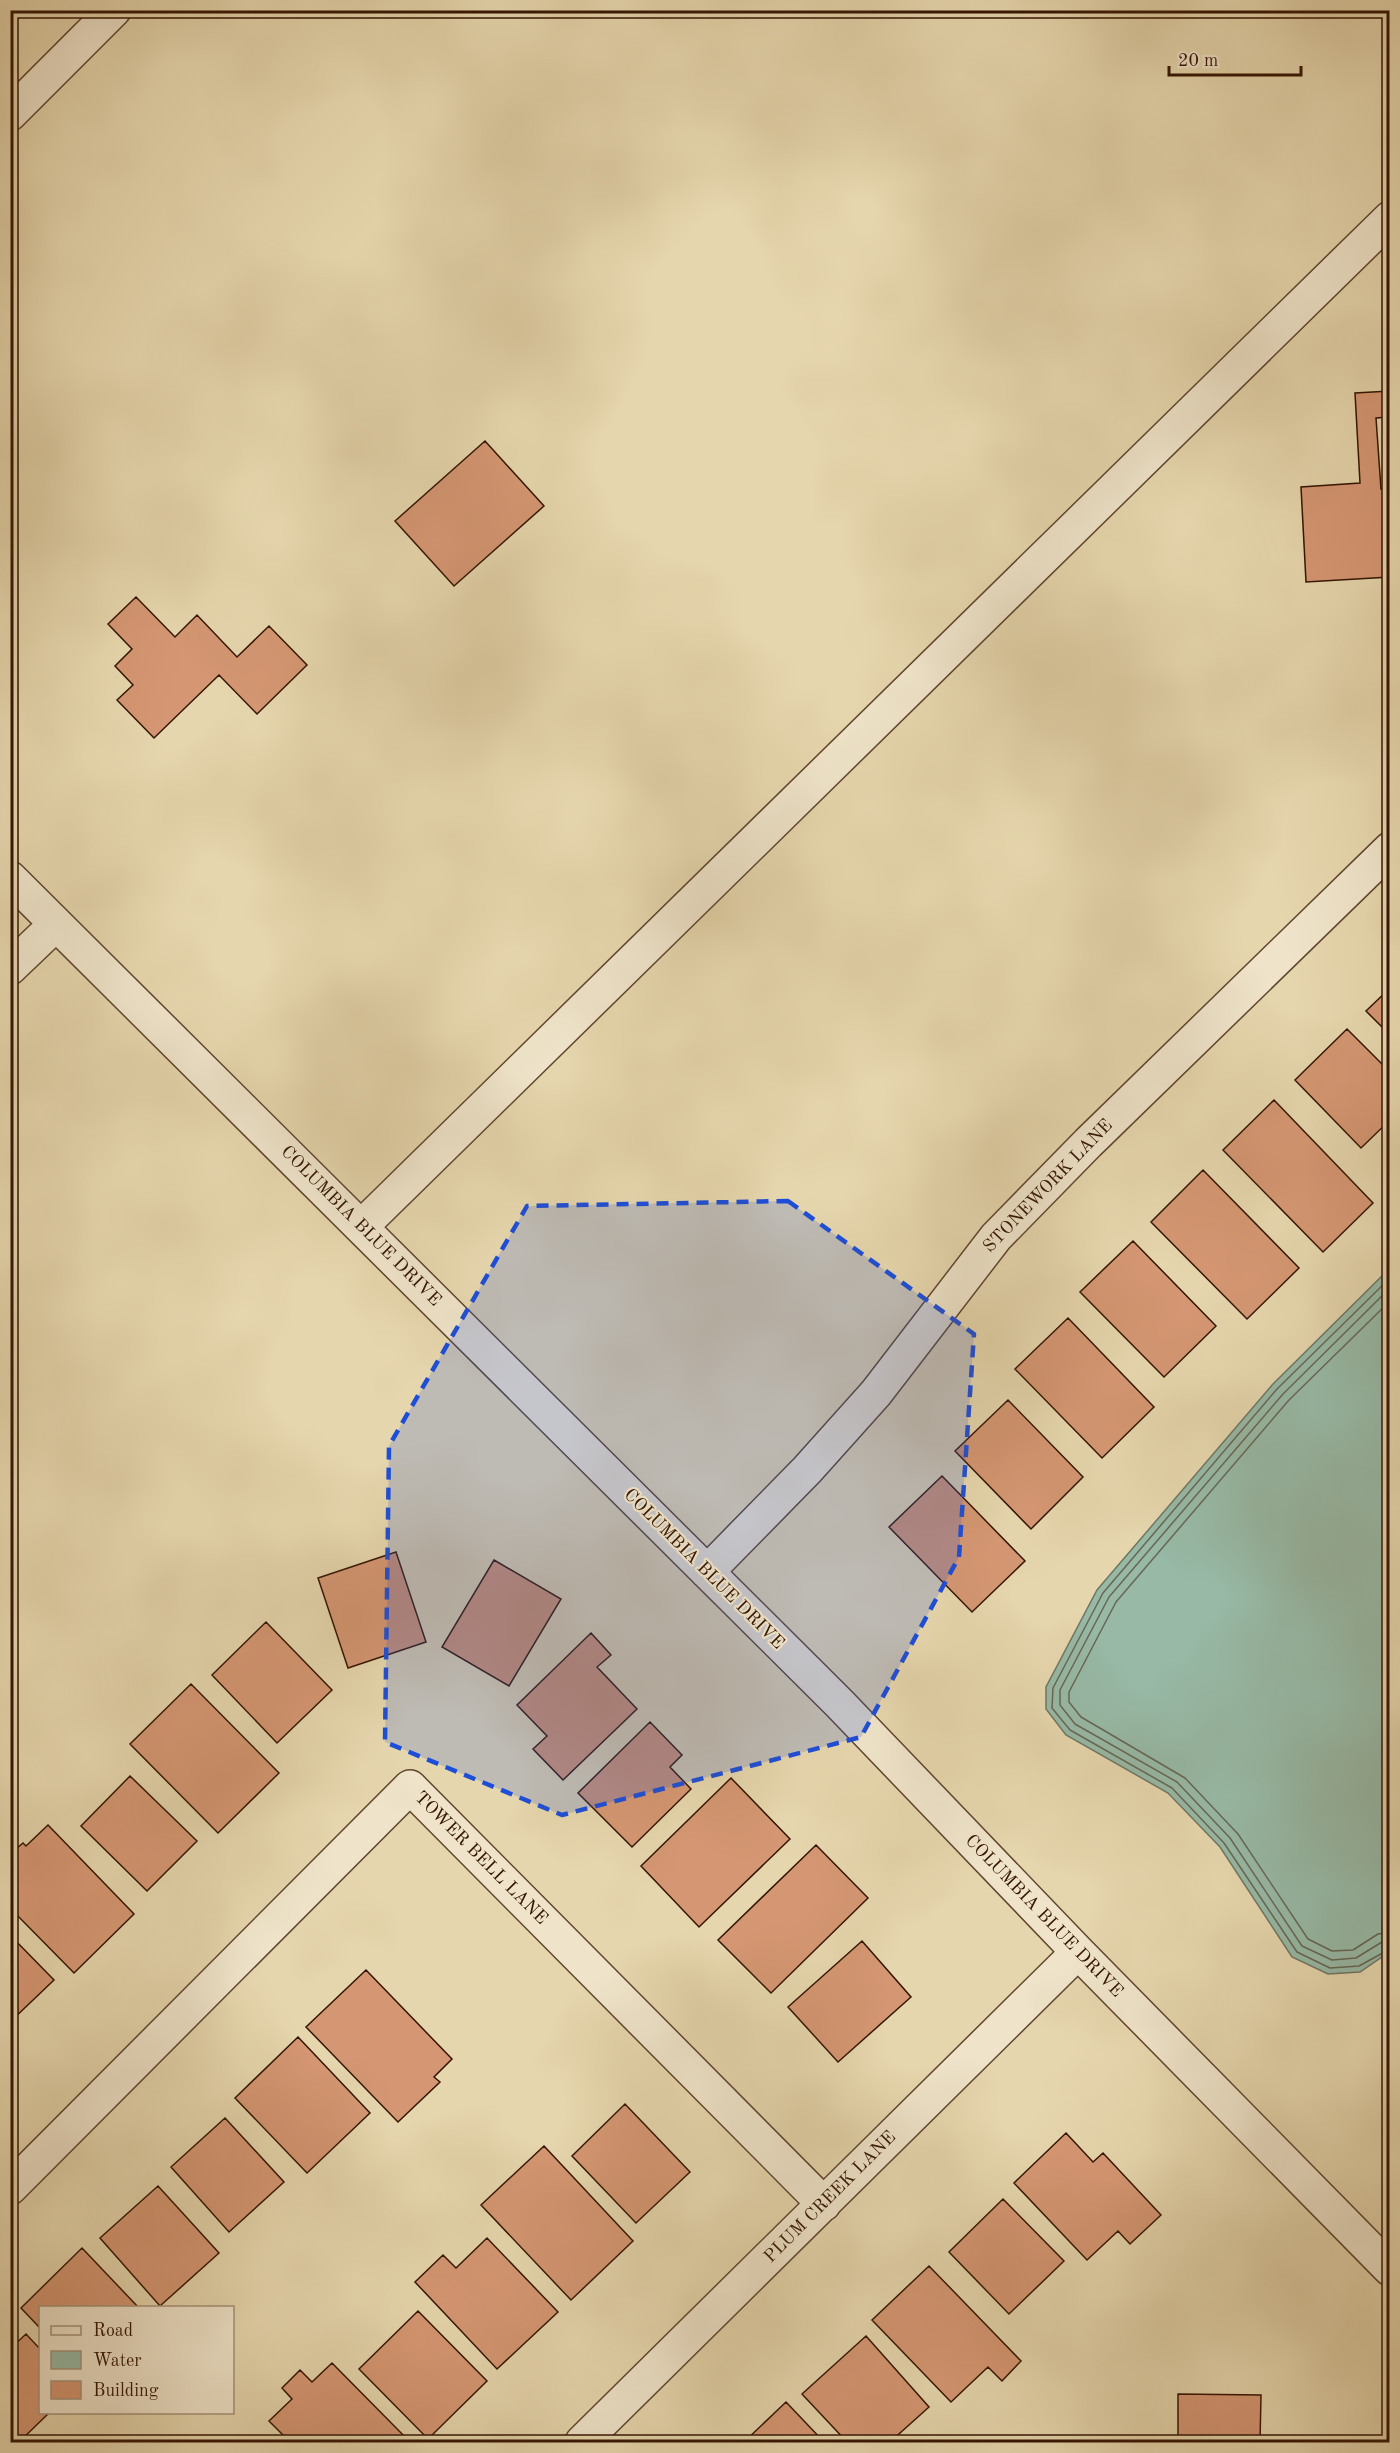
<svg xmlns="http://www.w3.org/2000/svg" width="1400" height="2453" font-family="'Old Standard TT',serif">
<rect width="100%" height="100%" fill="#e6d6ad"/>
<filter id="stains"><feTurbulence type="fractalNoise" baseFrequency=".00333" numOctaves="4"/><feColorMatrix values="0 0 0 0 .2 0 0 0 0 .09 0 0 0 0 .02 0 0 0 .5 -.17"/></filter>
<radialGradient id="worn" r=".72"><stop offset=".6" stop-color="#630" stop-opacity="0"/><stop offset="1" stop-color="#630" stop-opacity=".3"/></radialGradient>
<path fill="#97b9a6" stroke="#6f7765" stroke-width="1.5" d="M1389 1269V1952L1360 1972 1328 1974 1292 1957 1220 1847 1168 1793 1066 1735 1046 1709V1687L1097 1590 1273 1384Z"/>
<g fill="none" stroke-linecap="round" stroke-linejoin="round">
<path stroke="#666754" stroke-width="1.5" d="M1390 1278 1277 1389 1103 1593 1053 1688 1052 1708 1070 1730 1172 1788 1224 1843 1297 1952 1330 1968 1359 1966 1390 1949
M1390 1288 1283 1394 1109 1597 1060 1690V1705L1075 1724 1177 1782 1230 1838 1302 1946 1332 1960 1356 1958 1382 1942 1390 1941
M1390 1301 1289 1400 1116 1602 1069 1692V1702L1081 1717 1185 1778 1238 1834 1308 1939 1332 1951 1353 1950 1378 1934 1390 1932"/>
</g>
<path fill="#d59773" stroke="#341503" stroke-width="1.5" d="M1390 391V417L1376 418 1381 489H1390V577L1306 582 1301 487 1360 483 1355 393Z
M485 441 544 506 454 586 395 521Z
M136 597 175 637 197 615 237 657 269 626 307 665 257 714 219 675 154 738 117 700 133 685 115 666 132 649 108 624Z
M1390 988V1035L1366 1011Z
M1347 1029 1390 1072V1120L1361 1148 1295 1080Z
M1274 1100 1373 1203 1323 1252 1223 1150Z
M1203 1170 1299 1268 1247 1319 1151 1222Z
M1133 1241 1216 1326 1164 1377 1080 1292Z
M1068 1318 1154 1407 1102 1458 1015 1369Z
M1008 1400 1083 1477 1031 1529 955 1451Z
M942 1476 1025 1561 972 1612 889 1527Z
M396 1552 426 1642 348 1668 318 1578Z
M494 1560 561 1599 509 1686 442 1647Z
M266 1622 332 1690 277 1743 212 1675Z
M591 1633 611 1655 597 1667 637 1709 563 1780 533 1749 547 1736 517 1705Z
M191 1684 279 1773 218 1833 130 1744Z
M650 1722 682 1755 670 1767 691 1789 632 1847 578 1793Z
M130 1776 197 1841 147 1891 81 1826Z
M731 1778 790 1839 699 1927 641 1866Z
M48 1825 134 1914 74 1973 10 1908V1854L23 1843 26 1846Z
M816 1845 868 1898 771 1993 718 1940Z
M10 1935 54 1980 10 2022Z
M862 1941 911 1997 838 2062 788 2007Z
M366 1970 452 2059 434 2077 440 2082 398 2122 306 2027Z
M298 2037 370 2113 307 2173 235 2098Z
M625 2104 690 2172 636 2223 572 2156Z
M225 2118 284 2182 229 2232 171 2167Z
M1066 2133 1093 2162 1103 2153 1161 2215 1130 2244 1118 2231 1087 2260 1014 2183Z
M544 2146 633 2241 571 2300 481 2205Z
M158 2186 219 2253 160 2306 100 2238Z
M1003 2199 1064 2261 1009 2314 949 2252Z
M487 2238 558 2312 497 2369 415 2282 443 2255 456 2268Z
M82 2248 139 2308H40V2328L21 2308Z
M929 2266 1021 2361 1002 2381 988 2367 951 2402 872 2320Z
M418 2311 487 2381 428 2439 359 2369Z
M26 2334 40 2349V2412H50L19 2442H11L10 2349Z
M866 2336 929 2407 890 2442H847L802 2394Z
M332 2363 410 2442H290L269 2421 292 2399 282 2388 300 2370 312 2382Z
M1178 2394 1261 2395 1260 2442H1178Z
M786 2402 824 2442H744Z"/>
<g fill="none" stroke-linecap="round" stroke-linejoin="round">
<g stroke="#60452e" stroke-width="36">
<path id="minor" d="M10 114 114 10
M10 878 839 1703 1078 1952 1390 2269
M10 968 55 925
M362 1226 1390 218
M707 1572 807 1470 876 1393 996 1237 1088 1143 1390 849
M10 2188 410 1787 824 2204
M582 2442 1078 1952"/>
</g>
<use href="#minor" stroke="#efe4ca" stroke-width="33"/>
</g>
<path fill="#1d4ed8" fill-opacity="0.2" stroke="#1d4ed8" stroke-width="4.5" stroke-dasharray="12 8" stroke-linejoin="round" d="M788 1201 974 1334 959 1557 861 1737 562 1815 385 1742 389 1446 527 1206Z"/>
<g text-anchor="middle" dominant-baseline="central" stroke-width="4.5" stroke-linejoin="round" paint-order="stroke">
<g font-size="18" fill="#341503" stroke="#efe4ca">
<text transform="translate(1048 1186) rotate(-46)">STONEWORK LANE</text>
<text transform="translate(361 1226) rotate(45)">COLUMBIA BLUE DRIVE</text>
<text transform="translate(704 1569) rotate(45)">COLUMBIA BLUE DRIVE</text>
<text transform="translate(481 1858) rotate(45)">TOWER BELL LANE</text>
<text transform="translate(1044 1916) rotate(46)">COLUMBIA BLUE DRIVE</text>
<text transform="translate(830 2197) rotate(-45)">PLUM CREEK LANE</text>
</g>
</g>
<rect width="1400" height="2453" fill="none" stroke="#e6d6ad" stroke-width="36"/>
<rect x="12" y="12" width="1376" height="2429" fill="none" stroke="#341503" stroke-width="3"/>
<rect x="18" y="18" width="1364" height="2417" fill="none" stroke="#341503" stroke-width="1.5"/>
<rect x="39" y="2306" width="195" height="108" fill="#efe4ca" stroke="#a4917a" stroke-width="1.5"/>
<rect x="51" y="2326" width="30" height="9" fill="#efe4ca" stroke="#a4917a" stroke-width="1.5"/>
<text x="93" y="2336" font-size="18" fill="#341503">Road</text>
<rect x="51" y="2351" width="30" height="18" fill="#97b9a6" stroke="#a4917a" stroke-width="1.5"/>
<text x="93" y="2366" font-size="18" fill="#341503">Water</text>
<rect x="51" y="2381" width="30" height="18" fill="#d59773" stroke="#a4917a" stroke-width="1.5"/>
<text x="93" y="2396" font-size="18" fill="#341503">Building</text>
<path d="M1169 66v9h132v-9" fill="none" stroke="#341503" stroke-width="3"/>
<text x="1178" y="66" font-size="18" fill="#341503" stroke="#efe4ca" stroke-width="4.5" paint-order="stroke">20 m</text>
<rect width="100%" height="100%" filter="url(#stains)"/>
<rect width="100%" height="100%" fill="url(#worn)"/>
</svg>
